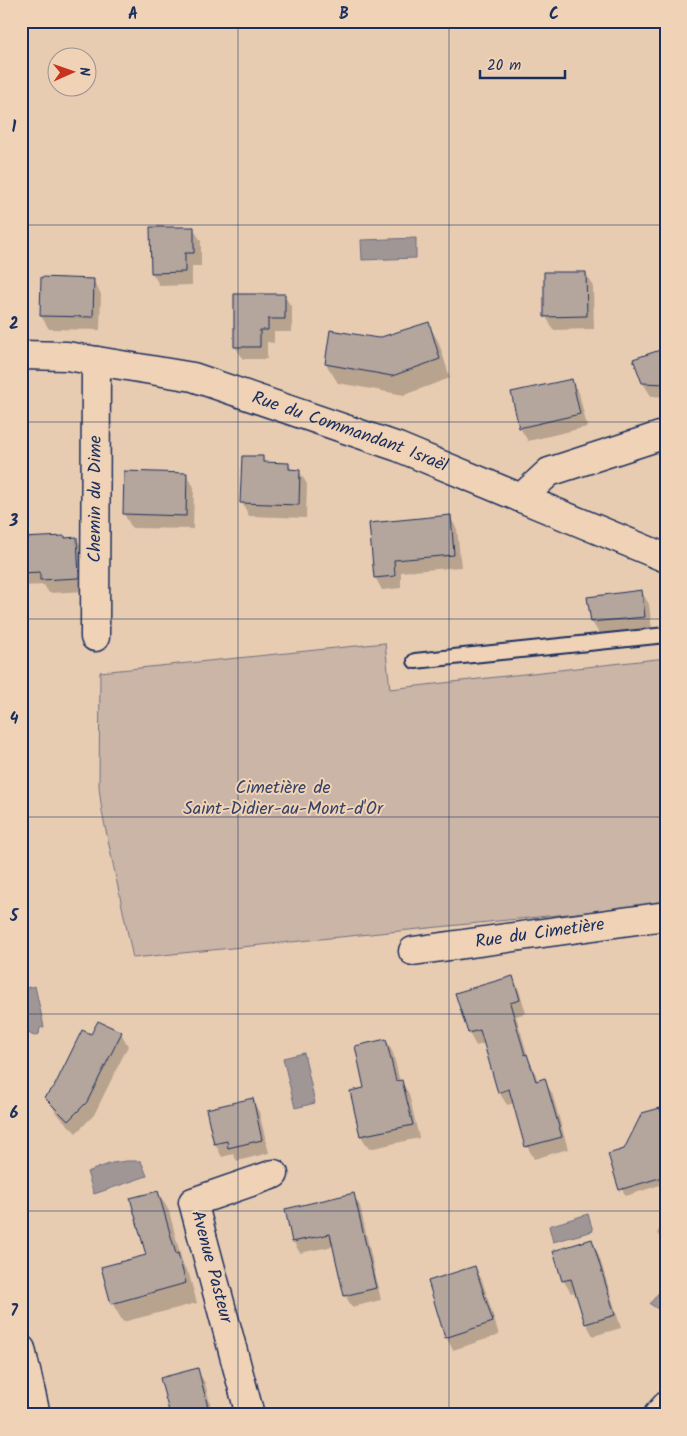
<svg xmlns="http://www.w3.org/2000/svg" width="687" height="1436" font-family="Kalam,sans-serif">
<rect width="100%" height="100%" fill="#e7ccb2"/>
<filter id="ink" filterUnits="userSpaceOnUse"><feTurbulence type="fractalNoise" baseFrequency=".02" numOctaves="2"/><feDisplacementMap in="SourceGraphic" scale="10" xChannelSelector="R" yChannelSelector="G"/><feConvolveMatrix kernelMatrix="1 2 1 2 8 2 1 2 1" color-interpolation-filters="sRGB"/></filter>
<g filter="url(#ink)">
<path fill="#cab5a6" stroke="#727282" d="M385 643 390 689 666 658V904L133 958 102 812 99 787 100 672Z"/>
<path fill="#a19696" stroke="#6b6d80" d="M416 238V258L362 260 361 240Z
M35 986 44 1027 40 1028 39 1034 34 1036 30 1034 27 1031 23 1032 21 1022V989Z
M304 1053 315 1103 295 1108 283 1058Z
M127 1161H141L147 1176 94 1194 87 1172 112 1163Z
M588 1214 593 1231 553 1242 549 1226Z
M660 1291 666 1295V1314L650 1304Z"/>
<path fill="#0003" d="M193 228 201 241V266H192V285L160 286 152 273Z
M586 273 593 287 594 329 553 330 546 316Z
M93 280 101 294 100 330 49 329 41 316Z
M284 295 292 308V332H274V343L267 342V359H243L235 346Z
M428 323 439 343 450 378 404 395 338 383 326 364 378 339Z
M666 349V397L651 396 643 383Z
M571 380 579 393 587 427 528 441 520 428 512 393Z
M262 458 266 463 289 464 292 471H299L307 484 306 518 249 516 242 502Z
M126 472 186 474 194 487 193 529 132 528 124 514Z
M450 517 457 529 461 567 401 572V588L382 590 375 577 371 524Z
M77 539 84 552 86 591 49 593 44 585 21 586V540Z
M641 591 649 604 652 630 600 635 592 622Z
M512 977 519 990 526 1013 516 1016 529 1060 534 1069 538 1082 544 1080 552 1093 568 1149 534 1159 527 1146 514 1103 507 1105 499 1092 485 1043 476 1046 469 1033 457 993Z
M121 1033 128 1046 94 1115 76 1133 56 1113 49 1100Z
M386 1040 393 1053 400 1082 401 1081 409 1094 419 1138 369 1149 361 1136 351 1092 366 1089Z
M252 1099 259 1112 269 1153 237 1161 233 1154 222 1157 215 1144 207 1109Z
M659 1109 666 1121V1183L626 1196 618 1183 625 1150Z
M158 1192 169 1211 183 1265 189 1274 197 1303 123 1322 112 1303 148 1256Z
M353 1194 360 1206 381 1300 352 1307 345 1295 334 1246 300 1253 293 1241Z
M666 1220V1247L657 1233Z
M591 1241 598 1253 621 1328 593 1336 586 1323 576 1292 571 1293 563 1280Z
M666 1251V1276L658 1262Z
M475 1267 482 1280 499 1335 453 1350 446 1337Z
M197 1370 205 1383 213 1415H171Z"/>
<path fill="#b4a59d" stroke="#1b2f5e" d="M150 227H194V253H185V272L151 273Z
M544 272H586L587 316 544 317Z
M41 277 94 279 93 317 40 316Z
M234 294H285V319H268V330H260V347H234Z
M429 322 440 359 392 376 325 364 330 330 378 338Z
M666 348V384L642 383 633 359Z
M572 379 580 414 519 428 511 392Z
M242 456H263V462L289 463V469L300 470 299 505 240 503Z
M124 471 187 473 186 516 123 514Z
M451 515 454 555 394 560 395 576 374 578 369 523Z
M65 536V538L77 537 79 578 40 580V572L21 573V538Z
M642 590 645 617 591 622 587 597Z
M513 976 520 1000 510 1003 525 1055 527 1054 536 1081 545 1078 562 1137 525 1147 509 1089 498 1093 480 1030 468 1033 455 993Z
M98 1021 122 1032 87 1102 68 1121 44 1097 54 1087 82 1030 91 1034Z
M386 1039 396 1081 402 1080 413 1125 360 1136 350 1091 364 1088 355 1046Z
M253 1098 262 1140 228 1148 227 1141 214 1144 206 1109Z
M660 1108 666 1128V1176L619 1190 608 1154 624 1149 642 1113Z
M158 1191 176 1254 178 1253 186 1283 111 1304 101 1267 146 1255 130 1198Z
M354 1193 376 1288 344 1296 330 1234 292 1242 285 1209Z
M592 1239 615 1315 585 1324 571 1279 562 1281 553 1251Z
M475 1266 493 1322 445 1338 428 1281Z
M198 1368 210 1415H170L160 1378Z"/>
<g fill="none" stroke-linecap="round" stroke-linejoin="round">
<g stroke="#1b2f5e" stroke-width="18">
<path id="lane" d="M415 661 666 635"/>
</g>
<g stroke="#1b2f5e" stroke-width="31">
<g id="street">
<path id="s1" d="M21 355 67 356 193 377 398 447 666 558"/>
<path d="M521 498 549 472 666 434"/>
<path id="s2" d="M95 637 96 361"/>
<path id="s3" d="M413 951 666 916"/>
<path d="M21 1349 36 1415"/>
<path d="M250 1415 193 1202 274 1174"/>
</g>
</g>
<g stroke="#1b2f5e" stroke-width="31">
<path id="secondary" d="M658 1415 666 1406"/>
</g>
<use href="#lane" stroke="#f0d3b6" stroke-width="14"/>
<use href="#street" stroke="#f0d3b6" stroke-width="28"/>
<use href="#secondary" stroke="#f0d3b6" stroke-width="28"/>
</g>
</g>
<path fill="none" stroke="#1b2f5e" stroke-width="1" stroke-opacity="0.55" d="M238 21V1415M449 21V1415M21 225H666M21 422H666M21 619H666M21 817H666M21 1014H666M21 1211H666"/>
<g text-anchor="middle" dominant-baseline="central" stroke-width="4" stroke-linejoin="round" paint-order="stroke">
<g font-size="18" fill="#1b2f5e" stroke="#f0d3b6">
<text stroke="none"><textPath href="#s1" startOffset="340">Rue du Commandant Israël</textPath></text>
<text stroke="none"><textPath href="#s2" startOffset="138">Chemin du Dime</textPath></text>
<text stroke="none"><textPath href="#s3" startOffset="128">Rue du Cimetière</textPath></text>
<text transform="translate(211 1267) rotate(75)">Avenue Pasteur</text>
</g>
<g font-size="18" fill="#354369" stroke="#f0d3b6">
<text x="283" y="788">Cimetière de<tspan x="283" dy="21">Saint-Didier-au-Mont-d'Or</tspan></text>
</g>
</g>
<rect width="687" height="1436" fill="none" stroke="#f0d3b6" stroke-width="55"/>
<g transform="translate(72 72) rotate(88)"><circle r="24" fill="#f0d3b6" stroke="#9b9193"/>
<path d="M0-4L9 19L0 12L-9 19Z" fill="#c8321e"/>
<text y="-8" font-size="14" font-weight="bold" text-anchor="middle" fill="#1b2f5e">N</text>
</g>
<path d="M480 70v8h85v-8" fill="none" stroke="#1b2f5e" stroke-width="2.5"/>
<text x="487" y="70" font-size="15" fill="#1b2f5e" stroke="#f0d3b6" stroke-width="4" paint-order="stroke">20 m</text>
<rect x="28" y="28" width="632" height="1380" fill="none" stroke="#1b2f5e" stroke-width="2"/>
<g font-size="16" text-anchor="middle" font-weight="bold" fill="#1b2f5e">
<text x="133" y="19">A</text>
<text x="344" y="19">B</text>
<text x="554" y="19">C</text>
<text x="14" y="132">1</text>
<text x="14" y="329">2</text>
<text x="14" y="526">3</text>
<text x="14" y="724">4</text>
<text x="14" y="921">5</text>
<text x="14" y="1118">6</text>
<text x="14" y="1316">7</text>
</g>
</svg>
